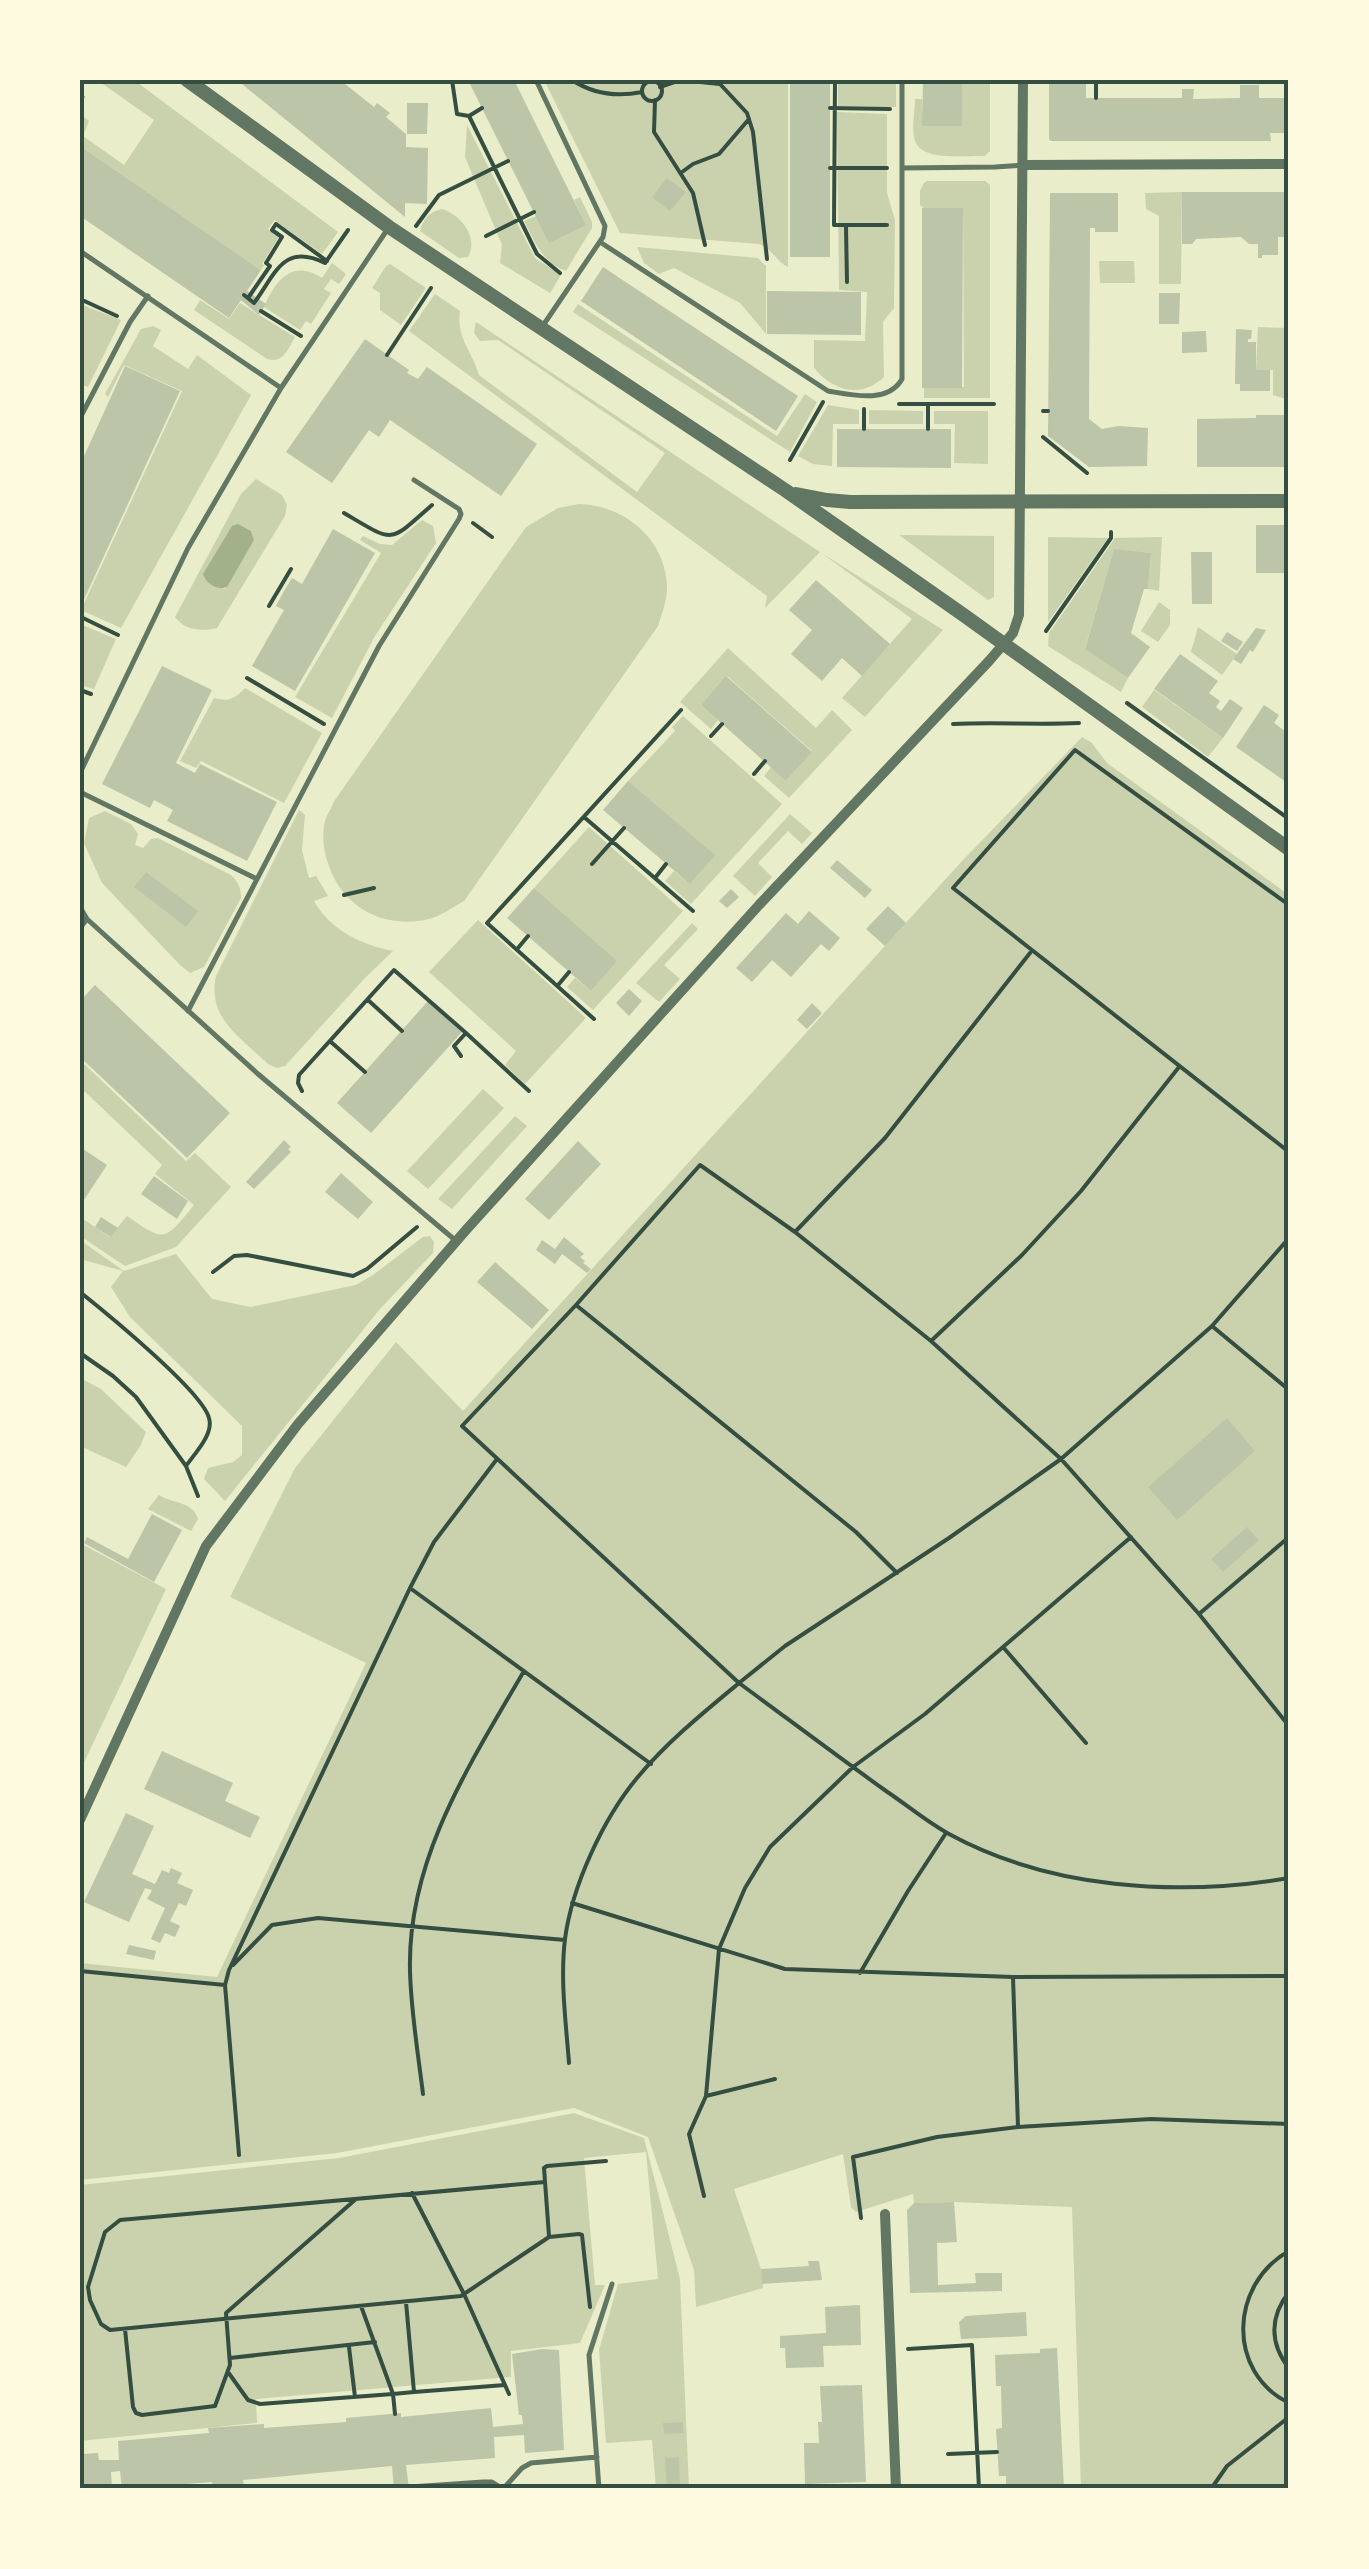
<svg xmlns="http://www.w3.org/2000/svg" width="1369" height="2569" font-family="Figtree,sans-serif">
<rect width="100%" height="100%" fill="#e9edc9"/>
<path fill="#cad2ad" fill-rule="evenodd" d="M97 80H134L338 232 322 254 274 220 268 229 279 237 262 264 264 265 261 270 80 146V114L89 121 83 136 124 165 154 120Z
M544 80H788V267C777 262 772 249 759 244L620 233Z
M838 80H896V107L838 106Z
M962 80H990V151L985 156C965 155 923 162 915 141 911 129 915 112 915 99H922L923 126H962Z
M837 112 887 114V193L895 220 894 308 883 322 884 377C861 399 833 391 814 368V340L865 341 867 292 839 290Z
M467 125 535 258 561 275 550 293 500 263 502 245 465 157Z
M927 181H985L990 185V398H924V388L964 387 963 210 924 208 920 205V191L924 183Z
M1182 192 1181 284H1159V216L1146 209 1145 193Z
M580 197 592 222V228L566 271C543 263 535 242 524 221L536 216 586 225 574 200Z
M442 209C461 215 479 237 468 257L459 258 420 231C423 219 429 212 442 209Z
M637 247 758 258 766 266V334L740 303 674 268 659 274 644 263Z
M1099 261H1134L1135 283H1100Z
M332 263 346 274 339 284 331 279 324 289 331 293 311 324 306 321 300 330 264 307C275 281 292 258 322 278Z
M390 264 426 288 401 325 380 310V293L372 288 386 266Z
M435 294 460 311C456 338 472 351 479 375L637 492 665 453 498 340 480 341 474 333 476 322 820 552 943 630 865 717 842 698 912 619 820 552 765 608 767 596 409 331Z
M200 300 229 319 240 303 295 337C288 349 283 364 267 359L194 310Z
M80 304 121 320 88 387 83 385 80 368Z
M578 304 777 436 805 394 817 402 790 452 573 312Z
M153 326 161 330 153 346 188 369 197 355 251 395 121 628 81 610 182 391 124 365 108 397 105 394 141 329Z
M1258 327 1289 328V400L1273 395V370H1256Z
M828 405 859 410V424H833L832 466 813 464 798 456Z
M869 410 923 411V424H869Z
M934 411H988V464L954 463 955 424H934Z
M256 479 282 495 287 505 285 516 217 628C202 632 184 630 175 617L241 494ZM238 524 251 531 254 540 225 589 214 586Z
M579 504C624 505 666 539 667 587 667 601 662 613 658 626L464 901C453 907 441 916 429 919 382 930 340 906 327 860 323 849 322 832 325 821 327 814 332 807 335 800L526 527 558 508Z
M422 520 433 526 436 543 375 636 332 718 295 697 381 553 360 540 363 536 380 544 392 545Z
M899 535 994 536V597L988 600Z
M1048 537 1108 538 1048 622Z
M1162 537 1159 591 1148 589 1151 553 1114 550 1085 648 1128 678 1121 692 1048 646 1049 633 1115 538Z
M1159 602 1170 610V625L1158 642 1141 631Z
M80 624 116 639 94 689 80 685Z
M1198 627 1237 654 1222 675 1191 652Z
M728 648 816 728 832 710 852 730 789 798 764 776 771 767 787 780 812 751 727 676 701 705 718 720 711 729 680 702Z
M245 688 322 733 284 803 201 761 196 768 180 761 214 698C229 702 234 699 245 688Z
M1154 690 1223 738 1208 757 1142 707Z
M683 716 782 804 691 904 665 881 674 871 690 884 714 855 628 781 675 731 672 727Z
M1082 737 1092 743 1107 763 1289 895V2489H1081L1072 2207 954 2202 914 2203 913 2194 856 2212 851 2207 843 2154 734 2189 761 2269 763 2288 696 2307 694 2270 648 2137 574 2108 337 2153 80 2180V1963L217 1977 366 1663 230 1597 295 1468 396 1342 463 1411 962 861Z
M299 810 305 815 302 850 309 878 316 876 328 896 314 901C330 930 362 945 393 951L365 978 285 1066 277 1068 268 1064C240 1037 207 1018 216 976Z
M105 811 131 824 138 834 135 845 143 848 151 839 158 838 231 875C238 882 241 887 241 898L204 967 190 973 180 965 102 883 84 843 89 818Z
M790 814 812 833 802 844 788 831 758 863 772 877 755 896 733 876Z
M589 827 683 911 593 1010 567 987 575 978 591 991 616 961 534 888Z
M478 920 586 1018 525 1084 505 1065 516 1051 429 972Z
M692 923 698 929 664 965 680 979 659 1002 636 983Z
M80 1060 186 1161 195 1153 231 1187 176 1247 125 1266 80 1236V1217L110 1237 127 1216C166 1244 165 1240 194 1205L155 1174 162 1165 80 1087Z
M483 1089 504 1108 428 1189 407 1171Z
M515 1116 527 1126 452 1209 438 1199Z
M430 1236 434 1242 433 1253 380 1309 225 1501 204 1479 208 1468 233 1462 242 1455V1426L130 1317 111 1287 123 1271 80 1259V1240L124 1271 176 1254 212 1299 251 1307 356 1285 373 1275 423 1237Z
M80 1378 101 1389 146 1432 141 1445 126 1467 80 1446Z
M159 1495C173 1504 193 1501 198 1519L191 1531 148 1509Z
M80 1543 166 1589 80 1771Z
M574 2113 644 2138 680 2279 689 2489H656L652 2440 606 2443 599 2350 618 2284 658 2279 646 2152 584 2158 595 2285H605L580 2343 511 2351V2377L256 2399 257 2423 80 2441V2185L339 2158Z"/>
<path fill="#a3b18a" d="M238 524 251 531 254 540 227 587C218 591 206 584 203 574L232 526Z"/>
<path fill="#bcc5a7" d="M237 80H340L374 107 377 103 390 113 386 117 406 134V147L428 148 427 204 405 203V217Z
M468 80H514L586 225 549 243Z
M790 80H830V257H790Z
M923 80H962V126H922Z
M1049 80H1086V98H1182V89H1194L1193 99 1240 98V85H1259V98H1289V133H1270L1271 141H1051L1049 139Z
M407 103H428L427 134H407Z
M80 146 261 270 247 291 266 304 259 315 241 300 229 318 80 216Z
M667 178 686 192 670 211 652 197Z
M1182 192H1289V237H1278V255H1262V258H1258V244H1249L1241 237 1196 239 1192 244H1182Z
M1050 193H1118V232H1095V228H1090L1089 419 1102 429 1118 426 1148 428 1147 466 1089 467 1048 436Z
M922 208H963L962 388H922Z
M603 267 798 396 776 431 581 301Z
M767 291 861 292V335L767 334Z
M1159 293H1180L1179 324H1159Z
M1236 329 1252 330 1251 339H1248V342H1256V370H1270V391H1240V384H1235Z
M1206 331 1207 352 1182 353V332Z
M365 339 409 370 407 373 418 379 427 367 537 444 501 496 390 420 379 437 369 430 332 483 286 452Z
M125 366 180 391 80 608V465Z
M1256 415H1289V467H1197V419L1256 418Z
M837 429H951V468L837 467Z
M1256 525H1289V573H1256Z
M333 529 375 553 295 691 252 666 284 610 276 606 284 591 292 578 302 584Z
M1114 549 1151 553 1148 589H1144L1131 633 1150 647 1128 678 1085 649Z
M1191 552H1212V604H1192Z
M816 580 890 644 862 676 842 658 822 681 791 654 812 630 789 610Z
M1256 628 1266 630 1253 652 1250 650 1241 664 1233 659Z
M1227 632 1243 642 1237 651 1221 641Z
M1180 654 1218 681 1209 693 1220 701 1216 707 1221 711 1230 699 1243 708 1223 738 1154 689Z
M162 666 212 690 176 763 195 773 200 764 277 802 247 861 167 821 173 810 154 800 150 808 102 784Z
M726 676 812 752 786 781 701 705Z
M1264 705 1279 715 1274 723 1289 734V784L1236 747Z
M628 781 715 855 690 884 603 810Z
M837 860 872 890 865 898 830 868Z
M146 872 198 911 186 927 134 887Z
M534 888 617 961 591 991 507 918Z
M731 889 739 897 727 908 719 901Z
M888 906 906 923 885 946 866 929Z
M809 911 840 938 829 951 821 944 791 977 772 960 752 982 736 968 786 913 798 924Z
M95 985 230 1113 187 1158 80 1057V1001Z
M629 989 642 1001 629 1016 616 1003Z
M428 1001 462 1032 371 1133 337 1103Z
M812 1003 822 1013 807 1029 797 1020Z
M284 1140 291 1147 288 1149 291 1152 254 1189 246 1182Z
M578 1141 601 1164 549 1220 525 1199Z
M80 1147 107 1165 80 1206Z
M341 1173 373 1202 358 1219 325 1192Z
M154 1176 188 1201 177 1219 141 1194Z
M101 1217 118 1228 111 1237 95 1227Z
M564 1237 584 1254 580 1257 585 1261 583 1263 591 1269 587 1273 562 1254 555 1264 536 1250 542 1240 555 1249Z
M495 1262 549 1310 532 1329 477 1282Z
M1227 1418 1255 1451 1177 1520 1148 1487Z
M152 1514 182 1530 154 1582 84 1543 87 1537 128 1559Z
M1247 1527 1259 1540 1223 1572 1211 1559Z
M162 1751 233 1783 225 1801 260 1817 250 1838 144 1789Z
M126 1813 154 1826 132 1874 155 1884 162 1870 169 1873 171 1868 182 1873 177 1883 193 1890 186 1906 179 1903 170 1921 180 1926 175 1937 165 1933 160 1943 151 1939 165 1908 147 1899 152 1890 145 1888 129 1922 84 1902Z
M129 1945 156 1951 154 1960 126 1954Z
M954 2202 957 2242 937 2243 938 2285 976 2283 975 2273H1002V2291L910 2293 907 2210 914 2203Z
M808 2261H819L822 2280 762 2284 761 2269 809 2266Z
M860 2305 861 2345 823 2346 824 2367 786 2368 785 2348H780V2336L826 2333 825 2307Z
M1026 2312 1027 2336 961 2339 959 2322 966 2316Z
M1057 2348 1064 2489H1006V2476H999L996 2429 1002 2428 1001 2386H996L995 2355 1040 2353V2349Z
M542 2349 559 2350 564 2450 525 2453 524 2435 494 2437 495 2458 406 2465 409 2489H394L392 2466 243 2480 244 2489H213L212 2482 122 2489 120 2471 111 2472 112 2489H80V2462H84L83 2454 98 2453 99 2460H119L118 2441 209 2433 208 2428 264 2424V2428L346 2422V2418L401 2413V2417L491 2408 493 2427 523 2424 522 2415H519L512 2354Z
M862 2385 866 2482 805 2484 804 2443H819L818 2422H822L820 2386Z
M683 2422V2433L664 2434 663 2423Z
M679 2457 680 2489H667L665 2458Z"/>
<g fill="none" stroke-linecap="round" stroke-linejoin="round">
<path stroke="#344e41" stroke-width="4" d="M452 80 457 114 469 116 537 254 560 273
M572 80C593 94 617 97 642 92
M835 80 834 225H887
M642 91a10 10 0 1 1 20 0a10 10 0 1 1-20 0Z
M660 87 680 80 720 84 747 113 753 132 767 259
M1096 98V80
M655 100 654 132 693 193 705 245
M830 108 890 109
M469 116 482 108
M830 168H887
M682 172 693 164 719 154 749 119
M416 226 439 195 508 161
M846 227 847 282
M486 236 534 212
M244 295 254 303C275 275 283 242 325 263L348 230
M248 298 270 266 266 263 282 237 272 230 276 224 327 261
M80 299 117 316
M261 311 301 336
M387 355 431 288
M899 404H994
M1043 411H1048
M864 429V409
M928 429V404
M1043 437 1087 473
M790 460 823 402
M344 513C395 543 388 544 432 505
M473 523 492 537
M269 606 291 569
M81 617 118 635
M1046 631 1111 538V532
M247 678 324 724
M80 690 91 694
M1127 703 1289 819
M953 724C995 722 1037 725 1079 723
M711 736 722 724
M754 774 765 761
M584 817 693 911
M592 864 624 828
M655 878 666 864
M344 895 374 888
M1289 905 1075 750 953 888 1289 1152
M518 948 528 936
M559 984 569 972
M368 1000 402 1031
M594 1019 487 923 681 710
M331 1042 365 1072
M461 1056 454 1046 466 1033 529 1091
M302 1091 298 1083 299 1075 394 970 466 1033
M795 1232 885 1138 1030 953
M1289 1238 1212 1326 1061 1459 949 1538 785 1646 739 1683C788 1719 837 1756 886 1791 907 1805 927 1822 949 1834 1050 1889 1177 1897 1289 1878
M213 1272 234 1256 247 1255 353 1276 367 1269 417 1227
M80 1292C105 1312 202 1391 209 1418 214 1434 195 1453 186 1466
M576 1305 856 1532 897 1573
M1212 1326 1289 1390
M931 1341 1022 1255 1081 1191 1179 1067
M80 1353 113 1376 136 1397 186 1466 198 1496
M410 1588 651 1764
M1199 1614 1289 1537
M1003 1647 1086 1743
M572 1903 785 1969 1013 1977 1289 1976
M233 1965 272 1925 318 1918 565 1940
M80 1971 225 1985
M860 1973 908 1891 946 1833
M1013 1977 1018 2127
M569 2063C566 2023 560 1980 565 1939 572 1886 603 1819 637 1778 667 1742 704 1712 739 1683L462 1426 576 1305 700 1165 795 1232 931 1341 1061 1459 1199 1614 1289 1726
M775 2079 706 2096 719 1949 745 1888 770 1847 853 1767 925 1714 1131 1537
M423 2094C418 2053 411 2012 410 1971 407 1859 470 1764 524 1671
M239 2155 225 1985 229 1970 410 1588 434 1542 497 1459
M545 2182 120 2220 105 2232 88 2287 90 2300 101 2324 110 2330 461 2296 549 2237 579 2234 582 2235 590 2307
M412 2193 464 2294 509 2394
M704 2196 689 2134 706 2096
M861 2218 853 2157 937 2137 1018 2127 1151 2119 1289 2124
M549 2236 544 2168 547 2166 606 2161
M1289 2251C1230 2284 1226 2372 1289 2403
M1289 2292C1270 2316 1269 2343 1289 2368
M406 2302 414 2392 505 2385
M125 2329 133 2407 136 2413 142 2415 215 2406 230 2365 226 2313 356 2199
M349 2347 355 2397
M908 2349 972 2345 979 2489
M230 2358 375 2342
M228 2372 248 2400 260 2404 393 2394 361 2306
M395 2414 393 2394 414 2392
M948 2454 997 2452
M158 2489 159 2487
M541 2489 584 2486
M1211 2489 1227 2466 1289 2417"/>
<path stroke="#617663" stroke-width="5" d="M536 80 605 226 603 237 542 327
M80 100 82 97
M902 168 995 167 1024 165
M600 242 828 391C852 395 888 404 902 379V80
M80 251 281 388
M80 418 130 322 148 296
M80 773 188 548 281 388 387 230
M80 792 257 879
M80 907 87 919 258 1074 455 1240
M80 928 87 919
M188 1011 379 646 459 519 461 514 459 509 414 480
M381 2489 483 2482H492L503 2489
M503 2489 522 2468 531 2463 597 2457
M599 2489 589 2355 612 2284"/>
<path stroke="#617663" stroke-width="10" d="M1024 165 1289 164
M80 1820 206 1546 298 1424 466 1230 759 905 989 661 1013 633 1019 615 1023 80
M885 2214 896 2489"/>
<path stroke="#617663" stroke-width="14" d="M187 80 389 227 785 490 965 616 1289 849
M796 494 827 500 850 502 1289 501"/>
</g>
<rect width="1369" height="2569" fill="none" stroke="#fefae0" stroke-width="165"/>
<rect x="82" y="82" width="1204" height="2404" fill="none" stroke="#344e41" stroke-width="4"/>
</svg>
